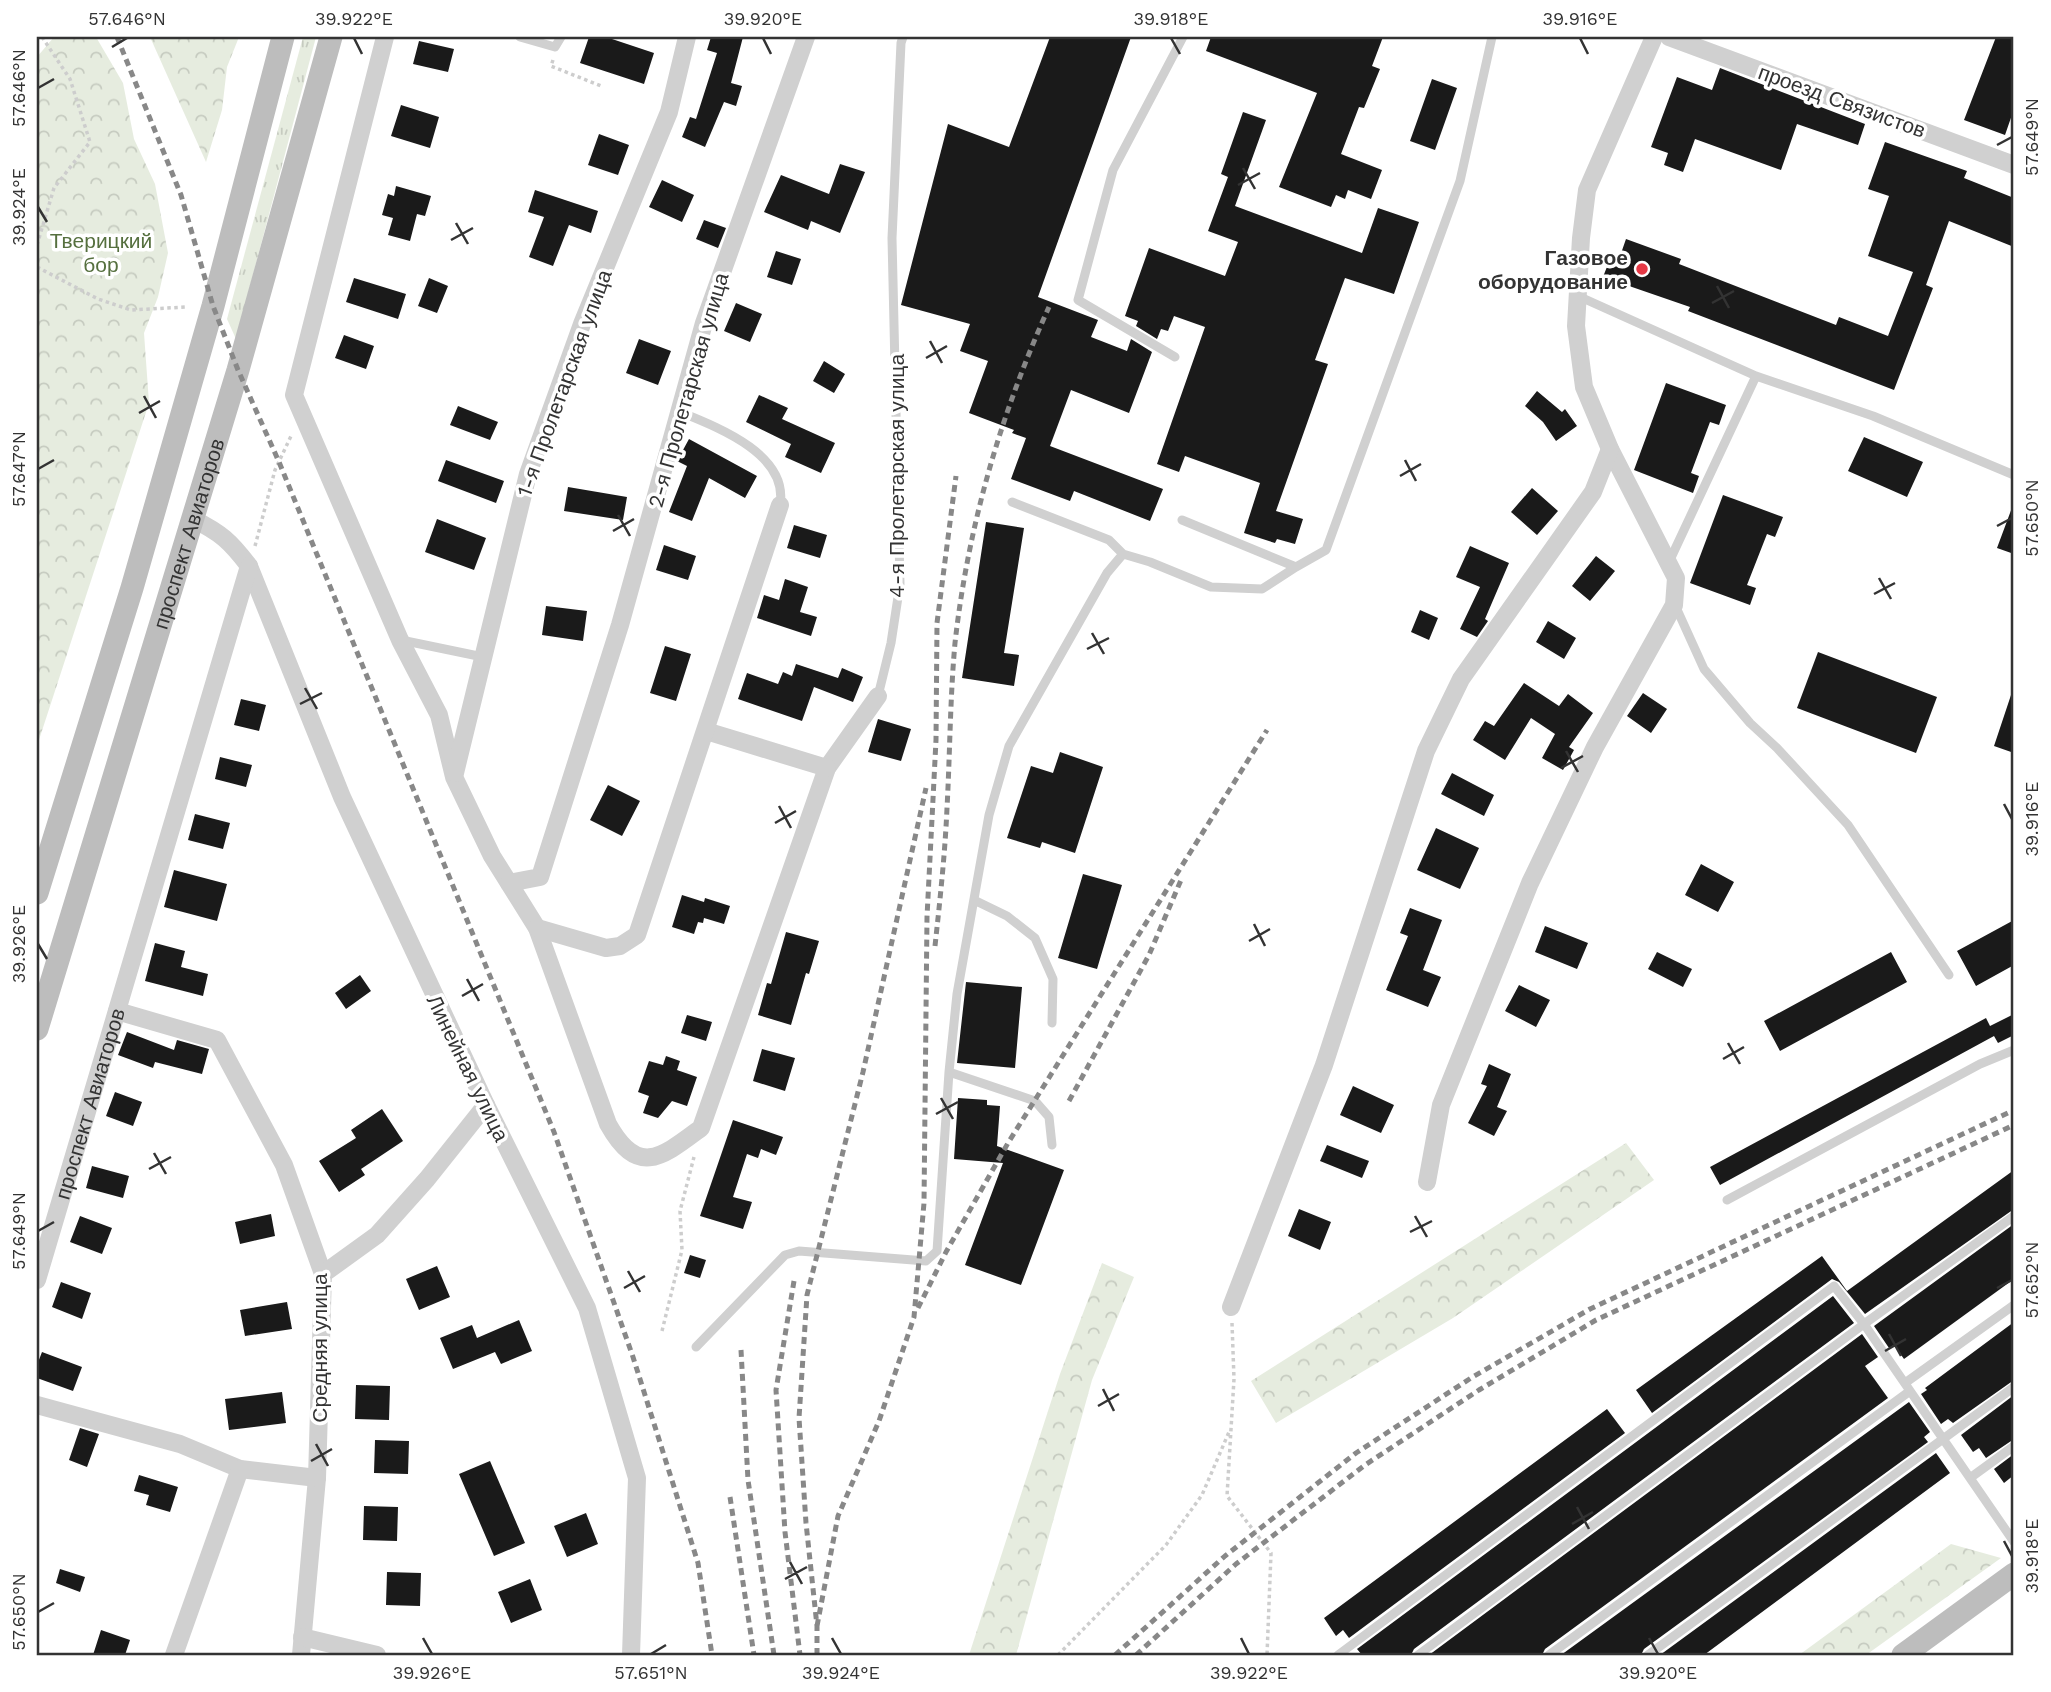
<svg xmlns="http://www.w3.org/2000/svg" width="2051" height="1692" font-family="'Work Sans',sans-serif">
<defs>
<pattern id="grass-tufts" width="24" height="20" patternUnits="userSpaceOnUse" patternTransform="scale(1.75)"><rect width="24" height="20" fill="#e6ecdf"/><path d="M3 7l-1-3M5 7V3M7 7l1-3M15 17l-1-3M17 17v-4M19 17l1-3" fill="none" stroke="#c6cbc0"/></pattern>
<pattern id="forest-crowns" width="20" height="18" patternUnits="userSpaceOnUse" patternTransform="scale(1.75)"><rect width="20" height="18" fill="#e6ecdf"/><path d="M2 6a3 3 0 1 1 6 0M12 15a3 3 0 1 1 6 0" fill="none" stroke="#c6cbc0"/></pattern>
</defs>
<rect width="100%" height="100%" fill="#fff"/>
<path fill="url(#grass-tufts)" d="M303 37H316L236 339 227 319Z"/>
<path fill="url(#forest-crowns)" d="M54 37H96L123 83 134 139 155 184 168 253 158 297 144 333 149 403 37 746V57Z
M150 37H239L227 67 222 110 206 162Z
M1626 1143 1654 1180 1453 1318 1276 1423 1251 1381Z
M1102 1263 1134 1277 1092 1380 1016 1655H969L1060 1374Z
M1951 1544 2001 1558 1866 1655H1799Z"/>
<path fill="#1a1a1a" d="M589 37H606L654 53 644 84 580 63Z
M711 37H743L731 83 742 86 736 106 724 102 705 147 682 137 690 117 696 119 717 53 707 50Z
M1050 37H1131L1038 297 1098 320 1091 337 1127 351 1131 339 1152 352 1129 413 1071 390 1050 446 1163 489 1150 521 1074 491 1070 501 1011 479 1026 438 1012 433 1014 430 969 413 988 361 960 351 970 324 901 305 948 124 1009 147Z
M1211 37H1383L1372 66 1380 69 1364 108 1359 107 1341 154 1382 170 1371 199 1348 190 1345 199 1336 195 1331 207 1279 187 1317 93 1206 51Z
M1996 37H2014V109L2005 135 1964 120Z
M419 41 454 49 448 72 413 64Z
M1720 68 1865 124 1858 145 1797 124 1781 170 1695 139 1683 172 1664 165 1668 153 1651 147 1677 77 1712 90Z
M1432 79 1457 88 1435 150 1410 141Z
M401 105 439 117 430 148 391 136Z
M1243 112 1266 120 1235 206 1362 253 1378 208 1419 222 1394 294 1345 278 1315 360 1328 364 1276 511 1303 519 1295 544 1277 539 1275 543 1244 533 1260 483 1185 456 1179 472 1157 464 1205 327 1174 316 1168 331 1161 329 1157 339 1136 326 1138 321 1125 316 1149 248 1225 276 1238 242 1208 231 1228 177 1221 174Z
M599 134 629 145 618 175 588 165Z
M1885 142 1967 171 1964 178 2014 198V247L1949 221 1926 285 1933 288 1894 390 1688 311 1690 307 1603 277 1610 259 1618 262 1626 239 1681 259 1679 264 1836 325 1839 317 1888 336 1913 272 1868 256 1889 196 1868 189Z
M840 164 865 172 840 233 811 221 808 230 764 212 781 175 829 194Z
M662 180 694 195 682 222 649 207Z
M396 186 431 196 425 216 417 214 410 241 388 235 393 218 382 215 388 194 394 196Z
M535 190 598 211 591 233 569 225 553 266 529 257 544 217 528 212Z
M704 220 726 228 718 248 696 239Z
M776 251 801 259 792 285 767 277Z
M354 278 406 294 398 319 346 302Z
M429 278 448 286 437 313 418 306Z
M736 303 762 314 750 342 724 331Z
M344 335 374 346 366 369 335 358Z
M639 339 671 351 658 385 626 373Z
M824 361 845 374 834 393 813 381Z
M1666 383 1726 405 1719 425 1710 422 1691 473 1699 476 1693 493 1634 470Z
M1537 391 1562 412 1565 409 1577 426 1556 441 1543 422 1525 406Z
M759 395 788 408 782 419 835 443 821 473 785 457 791 444 746 422Z
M458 406 498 422 490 440 450 425Z
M1864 437 1923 462 1907 497 1848 471Z
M689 439 757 476 745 498 709 478 692 521 669 512 687 466 677 461Z
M446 460 504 481 496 503 438 481Z
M568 487 627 497 623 520 564 511Z
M1532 488 1558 511 1537 535 1511 512Z
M1723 495 1783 517 1775 537 1767 534 1747 585 1756 588 1750 605 1690 583Z
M2013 505H2014V554L1997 548Z
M437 519 486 538 474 570 425 552Z
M986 522 1024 528 1004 653 1019 655 1014 686 962 678Z
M794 525 827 535 820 558 787 548Z
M664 545 696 556 688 580 656 570Z
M1470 546 1509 563 1485 619 1488 621 1477 637 1460 629 1480 587 1456 577Z
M1596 556 1615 571 1590 601 1572 586Z
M785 579 808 587 800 612 817 617 811 636 757 618 764 595 779 600Z
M546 606 587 611 583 641 542 635Z
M1420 610 1438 618 1429 640 1411 632Z
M1548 621 1576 638 1564 659 1536 642Z
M665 646 691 654 676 701 650 693Z
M1818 652 1937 697 1916 753 1797 708Z
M796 664 838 678 842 668 863 677 853 702 814 687 802 721 738 699 747 673 778 684 783 672 792 676Z
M1524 683 1559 706 1568 694 1593 713 1569 747 1574 750 1563 770 1542 758 1555 734 1531 718 1505 760 1473 740 1485 721 1494 726Z
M1643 693 1667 709 1651 733 1627 716Z
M2011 695H2014V753L1994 746Z
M241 699 266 705 259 731 234 725Z
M878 719 911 729 901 761 868 752Z
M1060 752 1103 767 1075 853 1042 842 1040 848 1007 838 1031 766 1053 773Z
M220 757 252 765 246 787 215 779Z
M1452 773 1494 795 1484 816 1441 794Z
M608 785 640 801 622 836 590 820Z
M195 814 230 823 223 849 188 840Z
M1436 828 1479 848 1460 889 1417 870Z
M1701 864 1734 882 1718 912 1685 895Z
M174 870 227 884 217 921 164 907Z
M1083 874 1122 885 1097 969 1058 958Z
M682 895 704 902 705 898 730 906 724 924 704 918 703 923 698 922 694 934 672 927Z
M1410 908 1442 920 1423 970 1441 977 1428 1007 1386 990 1408 936 1400 933Z
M2014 920V965L1976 986 1957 951Z
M1545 926 1588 943 1577 969 1535 952Z
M786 932 819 941 809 974 806 973 791 1025 758 1015 767 983 771 984Z
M155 943 185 951 181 967 208 974 203 996 145 981Z
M1657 952 1692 969 1683 987 1648 969Z
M1891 952 1907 982 1780 1051 1764 1021Z
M360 975 371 991 346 1009 335 993Z
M966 982 1022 987 1015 1068 957 1063Z
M1519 985 1550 1000 1536 1027 1505 1011Z
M2014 1014V1035L1998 1043 1994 1036 1720 1185 1710 1167 1986 1018 1990 1026Z
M687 1015 712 1022 706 1041 681 1033Z
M127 1032 174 1050 177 1040 209 1049 202 1074 155 1062 153 1068 118 1055Z
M762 1049 795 1058 785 1091 753 1081Z
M666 1056 680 1061 677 1070 697 1077 687 1106 672 1101 658 1118 643 1113 649 1096 638 1092 649 1061 663 1065Z
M1489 1064 1511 1074 1497 1107 1507 1111 1494 1136 1468 1123 1487 1086 1481 1084Z
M1353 1086 1394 1105 1381 1133 1340 1115Z
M115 1092 142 1102 133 1126 106 1116Z
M958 1098 987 1100V1105L1000 1106 997 1146 1064 1170 1021 1285 965 1265 1003 1163 954 1159Z
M382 1109 403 1141 361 1169 365 1175 339 1192 319 1161 356 1138 351 1130Z
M733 1120 783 1137 776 1155 761 1149 758 1158 747 1154 733 1197 752 1202 743 1229 700 1216Z
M1327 1145 1369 1161 1362 1178 1320 1161Z
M92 1166 129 1176 123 1198 86 1188Z
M2014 1170V1209L1865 1314 1839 1282 1832 1279 1652 1413 1636 1390 1822 1256 1847 1291Z
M1299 1209 1331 1222 1320 1250 1288 1236Z
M271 1214 275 1236 240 1244 235 1222Z
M80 1216 112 1228 102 1254 70 1242Z
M2014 1224V1279L1904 1359 1894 1345 1889 1348 1874 1326Z
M690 1255 706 1260 700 1278 684 1273Z
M437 1266 450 1297 419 1310 406 1279Z
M61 1282 91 1293 82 1319 52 1307Z
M1833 1296 1854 1323 1414 1649 1411 1655H1362L1357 1649Z
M287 1302 292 1329 245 1336 240 1310Z
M519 1320 532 1351 501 1364 495 1352 453 1369 440 1338 472 1325 477 1338Z
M2014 1322V1380L1953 1423 1948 1419 1941 1424 1921 1394 1927 1390 1925 1388Z
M1862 1334 1878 1357 1865 1366 1888 1398 1545 1649 1542 1655H1429Z
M42 1352 82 1367 73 1391 37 1378V1365Z
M356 1385 390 1386 389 1420 355 1419Z
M282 1392 286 1423 229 1430 225 1399Z
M2014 1395V1439L1986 1458 1979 1448 1973 1452 1961 1435Z
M1909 1402 1930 1432 1924 1437 1928 1442 1644 1649 1641 1655H1561Z
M1607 1409 1625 1433 1349 1638 1343 1630 1336 1636 1324 1618Z
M80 1428 99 1434 87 1467 69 1460Z
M375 1440 409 1441 408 1474 374 1473Z
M1936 1453 1950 1473 1704 1655H1660Z
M2014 1454V1475L2004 1483 1994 1469Z
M490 1461 525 1543 494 1556 459 1474Z
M139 1475 178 1487 170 1512 146 1505 149 1495 134 1491Z
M364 1506 398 1507 397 1541 363 1540Z
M586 1513 598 1544 567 1557 554 1526Z
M60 1569 85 1577 80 1592 56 1583Z
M387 1572 421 1573 420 1606 386 1605Z
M530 1579 542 1610 511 1623 498 1592Z
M101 1630 130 1640 125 1655H93Z"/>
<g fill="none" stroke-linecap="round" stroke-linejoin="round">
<path stroke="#cdcdcd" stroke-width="3.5" stroke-dasharray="3.5 3.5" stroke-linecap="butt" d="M553 60 551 66 601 86
M37 245 54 188 90 142 70 79 42 37
M37 267 98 299 131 310 186 307
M255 546 275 470 292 434
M1232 1323 1234 1379 1227 1496 1271 1553 1267 1655
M662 1331 682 1250 680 1211 694 1157
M1058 1655 1166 1545 1202 1495 1229 1432"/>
<path stroke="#d0d0d0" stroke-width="9" d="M520 37 555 47 561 37
M1578 296 1756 376 1873 416 2014 475
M1175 357 1078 300 1113 170 1183 37
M680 412C717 427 789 454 780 505
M1012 502 1109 540 1123 554
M1182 520 1296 567 1326 550 1460 181 1492 37
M1669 562 1756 376
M1675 605 1704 669 1750 723 1777 748 1848 825 1949 975
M401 640 483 657
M878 696 891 643 900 584 892 238 901 43 903 37
M974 900 1007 916 1035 938 1053 979 1052 1023
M1052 1145 1049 1117 1035 1101 949 1072 957 994 989 815 1009 746 1107 573 1123 554 1150 562 1211 587 1262 589 1296 567
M1727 1200 1980 1064 2014 1050
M2014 1216 1864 1324 2014 1542
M696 1347 785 1255 799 1251 926 1261 937 1251 949 1072
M1905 1383 2014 1305
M1970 1478 2014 1446
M1338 1655 1834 1286 1864 1324 1418 1655
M1549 1655 1910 1391
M1648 1655 2014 1387"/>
<g stroke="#d0d0d0" stroke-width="18">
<path d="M385 37 294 395 400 640 439 715 454 777 492 856 537 928 608 1124C638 1178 662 1157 701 1128L827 768 878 696"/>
<path d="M1669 37 2014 165"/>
<path d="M193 519C221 533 230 541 249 566L342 797 486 1105 587 1308 637 1478 631 1655"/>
<path d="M706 731 827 768"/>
<path d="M455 773 528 474 582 324 669 112 687 37"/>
<path d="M509 883 540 877 620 625 704 323 806 37"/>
<path d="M537 928 606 948 620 946 637 935 780 505"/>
<path d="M117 1011 217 1040 284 1165 323 1274 317 1478 301 1655"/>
<path d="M1427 1182 1441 1105 1530 883 1595 747 1674 605 1676 578 1610 449 1584 387 1576 326 1581 238 1587 190 1654 37"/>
<path d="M323 1274 377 1235 427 1179 486 1105"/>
<path id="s1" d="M37 1280 249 566"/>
<path d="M1231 1307 1324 1065 1426 751 1461 679 1593 492 1610 449"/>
<path d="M37 1405 180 1444 240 1469 317 1478"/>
<path d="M302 1637 377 1655"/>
<path d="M174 1655 240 1469"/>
</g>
<g stroke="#bdbdbd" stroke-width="23">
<path d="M37 893 132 588 213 306 283 37"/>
<path id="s2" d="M37 1029 238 370 331 37"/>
<path d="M1903 1655 2014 1574"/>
</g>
<path stroke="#888" stroke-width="5" stroke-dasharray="7 5" stroke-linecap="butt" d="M117 37 181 195 213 306 238 370 279 462 554 1132 633 1357 698 1563 712 1655
M935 946C940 900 945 854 947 808 950 753 950 698 955 643 968 526 1001 413 1049 307
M1069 1101 1149 955 1181 880
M794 1281 776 1390 785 1532 800 1655
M918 1308 946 1252 1008 1143 1267 730
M741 1350 748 1480 774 1655
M730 1497 754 1655
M817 1626 838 1516 879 1421 914 1317 924 1203 927 917 936 740 937 623 956 476
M817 1655V1626L806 1523 799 1418 807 1295 863 1072 926 788
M1115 1655 1225 1556 1356 1453 1471 1378 1590 1309 2014 1110
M1136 1655 1236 1564 1365 1465 1479 1390 1596 1320 2014 1125"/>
</g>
<path fill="none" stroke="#333" stroke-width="2.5" d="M354 38 362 54M763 38 771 54M1171 38 1180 54M1580 38 1588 54M112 47 127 38M38 88 54 79M1997 145 2012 137M1243 168 1255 189M1238 185 1260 173M38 207 47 222M456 223 468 244M451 240 473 228M1717 286 1729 308M1712 303 1734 291M930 341 942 363M926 358 947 346M144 396 156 418M139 413 160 401M1405 460 1416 481M38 469 54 460M1400 476 1421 464M618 515 630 536M1997 526 2012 518M613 531 634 519M1879 578 1891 599M1874 594 1895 583M1092 633 1104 654M1087 649 1109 638M305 688 317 709M300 704 322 693M1566 751 1578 772M1561 768 1583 756M2004 804 2012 819M779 806 791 828M775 823 796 811M1254 924 1265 946M1249 941 1270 929M38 944 47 959M467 979 479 1001M462 996 483 984M1728 1043 1740 1064M1723 1059 1744 1047M941 1098 953 1119M936 1114 958 1102M154 1153 166 1174M149 1169 171 1157M1415 1216 1427 1237M38 1231 54 1222M1410 1232 1432 1221M628 1271 640 1292M624 1288 645 1276M1997 1288 2012 1280M1889 1334 1901 1356M1885 1351 1906 1339M1103 1389 1114 1411M1098 1406 1119 1394M316 1444 328 1466M311 1461 332 1449M1577 1507 1589 1529M1572 1524 1593 1512M2004 1541 2012 1556M790 1562 802 1584M785 1579 807 1567M38 1612 54 1603M423 1638 432 1654M832 1638 841 1654M1241 1638 1249 1654M1649 1638 1658 1654M651 1654 666 1645"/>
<circle fill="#e63946" stroke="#fff" stroke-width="2.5" cx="1642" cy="269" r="7"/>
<g text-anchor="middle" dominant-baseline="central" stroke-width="7" stroke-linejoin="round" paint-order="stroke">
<g font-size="21" fill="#333" stroke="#fff">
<text transform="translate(1842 101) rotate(20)">проезд Связистов</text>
<text transform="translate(564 383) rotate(-70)">1-я Пролетарская улица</text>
<text transform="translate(688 390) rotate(-74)">2-я Пролетарская улица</text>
<text transform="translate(896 476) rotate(-90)">4-я Пролетарская улица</text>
<text stroke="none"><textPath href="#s2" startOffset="518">проспект Авиаторов</textPath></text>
<text transform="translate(468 1068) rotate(64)">Линейная улица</text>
<text stroke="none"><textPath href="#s1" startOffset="184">проспект Авиаторов</textPath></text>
<text transform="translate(319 1348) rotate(-90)">Средняя улица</text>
</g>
<g font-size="21" fill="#56703f" stroke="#fff">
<text x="101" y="240">Тверицкий<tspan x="101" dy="24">бор</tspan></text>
</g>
<g font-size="21" font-weight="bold" fill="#333" stroke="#fff" text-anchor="end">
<text x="1628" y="257">Газовое<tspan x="1628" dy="24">оборудование</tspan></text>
</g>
</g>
<rect width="2051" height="1692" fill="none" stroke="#ffffff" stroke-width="77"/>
<rect x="38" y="38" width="1974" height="1616" fill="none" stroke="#333" stroke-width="2.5"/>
<g font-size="18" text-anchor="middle" fill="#333">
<text x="127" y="25">57.646°N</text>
<text x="354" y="25">39.922°E</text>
<text x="763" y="25">39.920°E</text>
<text x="1171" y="25">39.918°E</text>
<text x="1580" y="25">39.916°E</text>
<text transform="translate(19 88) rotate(-90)" y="6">57.646°N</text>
<text transform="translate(2032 137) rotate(-90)" y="6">57.649°N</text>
<text transform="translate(19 207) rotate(-90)" y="6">39.924°E</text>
<text transform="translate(19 469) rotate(-90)" y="6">57.647°N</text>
<text transform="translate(2032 518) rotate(-90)" y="6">57.650°N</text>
<text transform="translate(2032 819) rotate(-90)" y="6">39.916°E</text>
<text transform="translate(19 944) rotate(-90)" y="6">39.926°E</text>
<text transform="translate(19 1231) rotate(-90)" y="6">57.649°N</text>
<text transform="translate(2032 1280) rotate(-90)" y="6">57.652°N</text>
<text transform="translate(2032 1556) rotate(-90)" y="6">39.918°E</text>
<text transform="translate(19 1612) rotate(-90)" y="6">57.650°N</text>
<text x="432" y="1679">39.926°E</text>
<text x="651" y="1679">57.651°N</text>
<text x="841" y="1679">39.924°E</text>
<text x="1249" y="1679">39.922°E</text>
<text x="1658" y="1679">39.920°E</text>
</g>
</svg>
